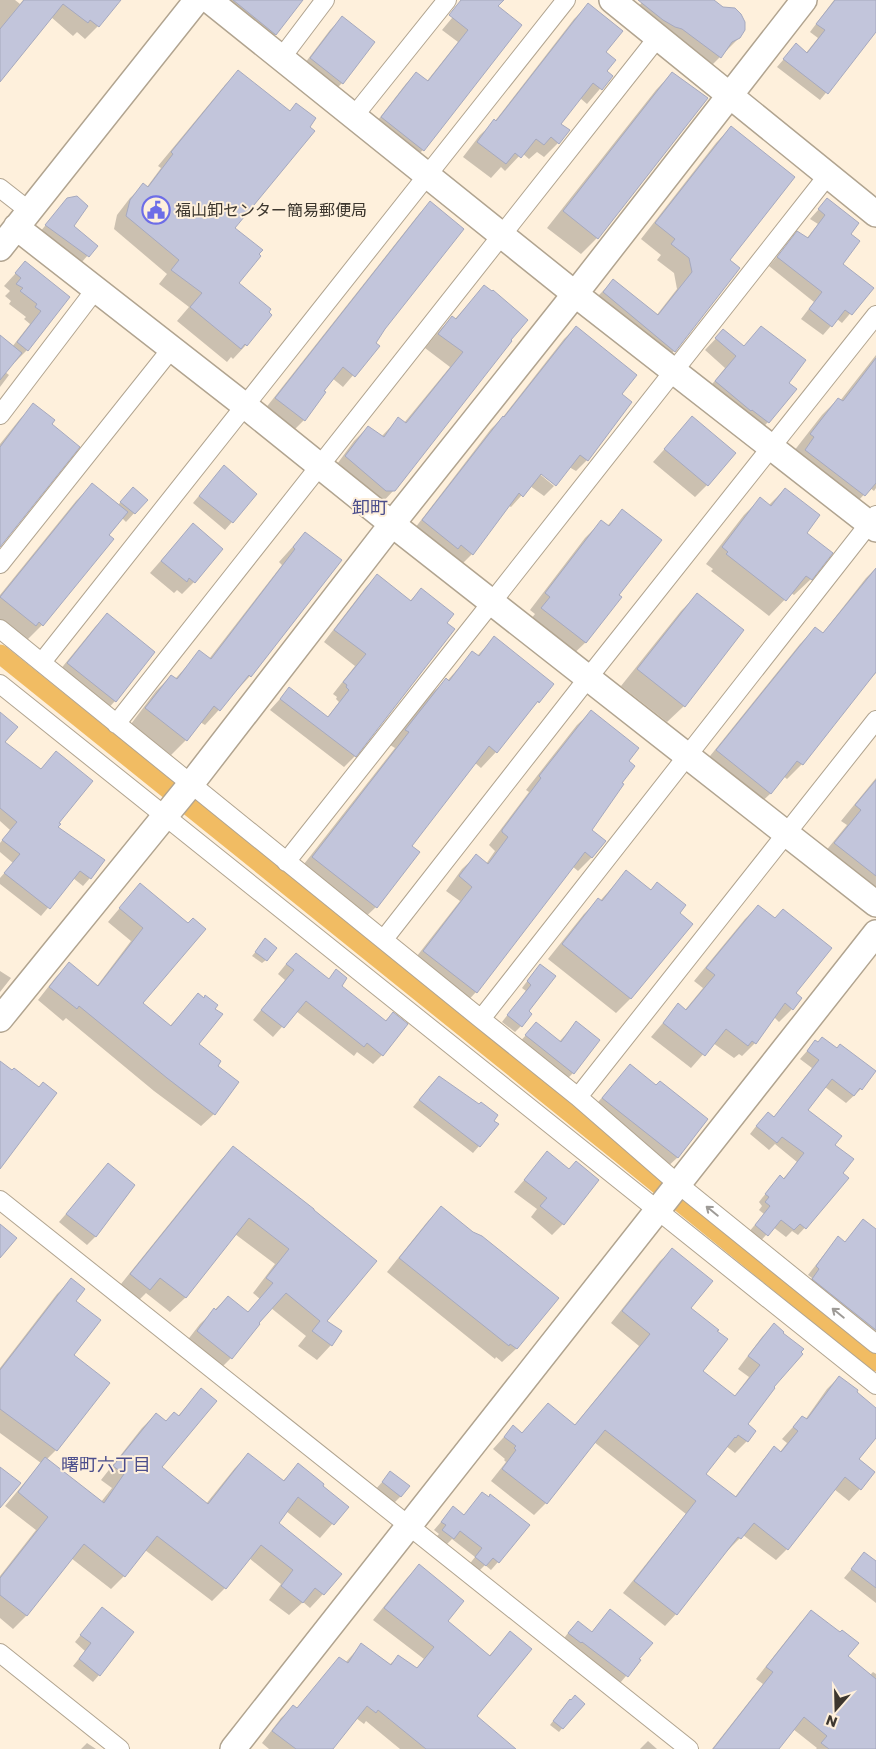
<svg xmlns="http://www.w3.org/2000/svg" width="876" height="1749" font-family="Poppins,'Noto Sans JP',sans-serif">
<rect width="100%" height="100%" fill="#fef0dc"/>
<path fill="#0003" d="M0 0H15L20 4 23 0H119L98 26 85 39 77 32 73 36 51 17 0 80Z
M220 0H302L276 34 265 44Z
M467 0H502L497 6 423 150 411 161 371 129 405 85 416 73 427 81 458 42 442 30Z
M644 0H712L739 38 708 69 631 15Z
M834 0H876V32L820 100 777 67 796 45 806 53 818 38 810 32Z
M588 5 604 53 605 71 611 76 587 104 580 98 559 124 558 143 544 157 537 152 529 159 522 153 505 171 501 167 491 178 463 157 480 135 495 121 574 19Z
M342 18V83L330 95 299 71 330 30Z
M238 72 234 228 237 283 271 315 246 345 233 359 231 357 227 362 177 321 189 307 159 284 167 274 114 229 117 215 130 198 144 185 147 187 161 168 158 166 225 85Z
M672 73 597 238 581 254 547 228 656 90Z
M731 127 728 260 674 351 659 366 597 297 613 281 656 316 677 289 674 273 657 260 661 255 641 239 716 143Z
M67 199 72 226 96 246 81 263 40 232Z
M827 200 849 234 841 264 872 288 842 323 837 319 823 335 801 319 814 302 769 266 797 233 807 238 818 224 810 219Z
M430 203 374 343 378 346 343 387 332 378 304 420 293 431 265 409 419 214Z
M25 263 69 297 27 350 15 362 13 361 5 372 9 375 0 387V337L12 347 30 324 24 319 26 317 9 304 11 301 5 296 10 291 4 286Z
M484 287 509 341 394 490 380 505 332 471 354 441 368 427 382 436 398 419 404 423 450 367 425 348 439 331 452 317 455 319Z
M576 327 587 460 576 471 569 467 537 469 536 471 554 486 544 496 530 486 511 507 509 506 472 554 461 565 412 532 491 429 503 417 564 339Z
M761 327 787 383 768 422 757 434 705 393 725 368 705 350 723 331 743 347Z
M876 355V488L874 491 870 488 848 512 794 451 822 415 838 399 840 401Z
M34 405 0 544V444L20 419Z
M692 418 707 485 695 497 653 462Z
M217 474 256 494 225 530 193 503Z
M92 485 118 505 125 497 146 500 126 522 122 518 42 625 26 641 0 627V595L76 501Z
M785 489 805 533 831 553 811 579 794 595 791 593 769 616 711 571 713 569 706 564 744 515 760 499 768 506Z
M622 511 617 595 586 642 569 658 526 625 535 614 530 610 585 538 601 522 607 526Z
M193 524 194 582 182 594 177 590 174 593 150 573Z
M305 533 250 676 205 725 200 722 186 740 171 755 131 724 156 691 171 676 175 679 200 652 209 659 282 565 279 562Z
M876 568V673L864 685 802 764 787 779 783 776 770 794 755 808 702 766 800 644 815 629 822 634 866 578Z
M378 576 410 601 421 590 355 756 344 767 270 710 289 689 327 718 339 702 336 699 337 697 333 694 355 666 324 642 366 587Z
M697 595 742 631 684 706 667 722 621 686 681 611Z
M107 615 154 652 115 701 103 714 55 676 95 627Z
M494 638 552 684 496 752 481 768 474 762 410 846 376 907 360 922 297 873 395 748 390 745 430 695 446 680 447 681 472 653 477 656Z
M591 712 627 761 590 830 592 857 578 871 572 866 476 992 463 1006 410 965 460 901 446 891 462 869 476 856 486 864 495 851 489 845 529 792 526 790 577 725Z
M0 717 3 742 40 770 56 753 57 827 90 878 83 886 73 878 41 916 0 884V878L13 863 0 852V843L10 830 0 821Z
M876 778V889L820 858 847 825 841 821Z
M626 872 650 891 657 884 678 913 631 998 616 1013 548 959 584 914 598 900 600 901Z
M140 884 188 924 141 1003 170 1026 198 994 197 1044 216 1066 214 1114 201 1126 154 1091 66 1018 63 1021 38 1000 56 977 69 964 97 986 131 941 108 922Z
M758 906 774 919 794 993 792 1009 779 1022 774 1017 755 1043 742 1056 739 1054 734 1058 713 1043 691 1068 651 1037 678 1005 685 1010 703 988 694 981 745 919Z
M262 944 266 960 262 963 252 956Z
M286 964 328 980 337 971 340 986 385 1021 393 1014 382 1055 373 1064 357 1052 354 1056 296 1011 273 1037 253 1020 285 980 278 974Z
M0 971 11 978 0 992Z
M534 972 528 1011 521 1026 515 1032 502 1022 526 991 522 988Z
M576 1023 598 1040 573 1073 562 1084 516 1046 536 1024 559 1042Z
M815 1042 861 1089 846 1103 825 1087 806 1111 833 1145 842 1174 847 1178 827 1204 798 1235 792 1231 786 1237 773 1227 759 1243 748 1233 764 1214 759 1210 762 1206 759 1202 773 1184 780 1177 783 1179 797 1162 775 1144 769 1150 750 1134 760 1121 773 1118 812 1068 800 1059Z
M630 1066 656 1087 706 1119 677 1158 665 1169 591 1110Z
M432 1084 479 1146 473 1153 413 1107Z
M233 1148 313 1209 326 1321 331 1345 317 1360 298 1346 306 1336 271 1308 257 1323 258 1324 231 1358 216 1373 183 1346 200 1324 228 1297 247 1313 260 1299 253 1293 275 1264 235 1234 185 1298 170 1312 146 1293 135 1304 117 1289 219 1162Z
M547 1153 563 1224 552 1235 531 1217 537 1209 514 1192Z
M108 1165 134 1185 95 1237 87 1245 59 1222Z
M441 1208 557 1298 516 1349 502 1362 496 1357 495 1359 387 1272 428 1221Z
M863 1220 876 1230V1347L804 1288 812 1278 808 1275 830 1247 838 1238 844 1243Z
M672 1250 689 1308 701 1371 734 1397 749 1377 738 1369 762 1337 774 1325 772 1388 746 1425 747 1441 735 1453 726 1446 705 1474 735 1497 763 1460 774 1448 780 1452 787 1443 782 1439 802 1417 805 1420 827 1389 839 1377 876 1409V1436L857 1460 860 1489 849 1501 834 1489 787 1549 776 1560 743 1535 728 1550 727 1549 676 1614 665 1626 623 1593 686 1514 594 1442 546 1503 534 1515 491 1481 506 1462 504 1460 505 1459 493 1449 513 1427 521 1434 548 1405 574 1426 639 1346 611 1323 660 1261Z
M71 1280 74 1301 73 1355 56 1450 47 1459 101 1502 112 1488 101 1480 142 1428 156 1414 165 1422 178 1416 201 1390 160 1467 206 1504 235 1468 248 1455 282 1482 298 1465 347 1507 320 1538 286 1511 277 1523 323 1594 310 1608 303 1602 289 1615 269 1600 281 1584 249 1558 225 1588 212 1601 145 1550 124 1576 111 1589 71 1558 26 1616 13 1629 0 1618V1576L36 1530 5 1506 41 1463 0 1433V1368L57 1294Z
M391 1472 401 1496 393 1504 375 1490Z
M482 1493 498 1562 491 1570 485 1565 477 1573 468 1566 475 1557 452 1539 445 1546 435 1538 439 1534 434 1530 453 1508 463 1516Z
M864 1554 876 1562V1603L844 1578Z
M419 1566 446 1621 489 1656 510 1633 475 1717 515 1749H400L366 1721 364 1724 356 1718 331 1749H269L262 1743 281 1718 293 1707 296 1709 339 1659 345 1663 361 1645 389 1665 398 1657 416 1669 424 1659 373 1620 407 1578Z
M812 1611 847 1656 870 1675 873 1672 876 1674V1749H816L817 1748 793 1729 778 1749H712L763 1684 756 1679 800 1623Z
M96 1616 99 1675 93 1682 73 1666 85 1651 75 1642Z
M604 1617 639 1661 620 1683 562 1641 571 1629 591 1633Z
M566 1704H583L559 1732 550 1725Z
M648 1741 657 1749H640Z
M87 1743 96 1749H81Z"/>
<g fill="none" stroke-linecap="round" stroke-linejoin="round">
<path stroke="#f1bc63" stroke-width="19" d="M0 654 621 1154 876 1362"/>
</g>
<path fill="#c2c5db" stroke="#a6a9be" d="M24 0H121L99 27 90 20 88 23 63 4 0 82V29Z
M233 0H303L276 35Z
M461 0H504L498 6 522 25 424 151 381 117 416 72 428 81 468 30 449 15Z
M638 0H714L723 7 735 8 741 14 745 22V30L740 38 732 42 721 58 682 29 675 27 663 20Z
M835 0H876V32L828 94 783 59 796 43 807 53 825 30 816 24Z
M588 3 623 31 606 52 616 60 607 71 613 76 602 90 593 83 561 124 570 130 559 144 551 137 544 145 536 139 521 158 515 153 506 164 477 142 494 119 496 121Z
M342 16 375 42 343 84 310 58Z
M238 70 290 111 296 103 316 118 310 127 315 131 235 228 263 250 259 254 261 256 239 283 271 309 269 312 272 315 247 346 245 344 241 349 190 307 202 293 171 270 179 260 126 216 130 200 143 183 148 187 173 154 171 152Z
M672 72 708 98 598 239 563 211Z
M731 126 795 177 730 260 740 268 675 352 603 292 613 279 658 315 692 272 689 258 671 244 675 239 655 223Z
M77 196 88 206 74 226 98 246 89 257 45 225 67 198Z
M827 198 859 223 851 234 860 241 843 264 874 288 852 315 845 310 832 327 809 309 822 292 777 257 797 231 808 238 825 215 818 209Z
M430 201 464 229 385 329 376 343 380 346 355 377 343 367 324 391 326 392 305 421 275 398Z
M25 261 70 297 28 351 17 342 41 311 35 307 37 304 20 291 23 288 16 284 21 278 15 273Z
M484 285 492 291 493 290 528 320 511 340 512 341 395 491H386L345 456 368 426 384 437 398 417 406 423 463 352 438 334 452 316 456 319Z
M576 326 637 375 622 394 632 402 588 461 580 455 556 486 541 474 523 497 519 493 473 555 461 545 458 549 422 520 503 416 504 417Z
M761 326 806 360 789 383 797 389 769 423 752 410 751 411 715 381 736 356 715 338 723 329 744 346Z
M0 335 22 353 0 380Z
M876 358V483L865 496 805 450 814 437 810 434 838 398 843 401Z
M33 403 55 420 52 424 80 447 0 547V447Z
M692 416 736 453 708 486 664 449Z
M224 465 257 494 233 523 199 496Z
M92 483 128 512 109 535 114 539 43 626 39 622 36 626 0 597Z
M133 487 148 500 135 514 120 502Z
M785 488 820 515 807 533 833 553 812 580 806 576 786 601 726 554 728 552 722 547 760 497 771 506Z
M622 509 662 540 619 595 622 597 586 643 541 608 550 597 545 593 601 520 609 526Z
M193 523 223 549 195 583 189 578 187 582 161 561Z
M305 532 342 560 251 677 249 675 220 711 214 706 187 741 145 708 171 675 177 679 199 650 211 659 295 549 293 547Z
M876 568V672L803 765 797 761 771 794 716 750 815 627 823 633Z
M377 574 411 601 421 588 454 614 447 623 455 629 356 757 280 699 289 687 328 717 349 690 346 687 347 685 343 682 366 654 334 630Z
M697 593 744 630 685 707 637 669Z
M107 613 155 652 116 702 67 663Z
M494 636 554 684 539 703 538 701 497 753 489 746 412 846 420 852 377 908 312 857 409 732 405 730 446 678 449 681 472 651 479 656Z
M591 710 639 748 629 761 635 766 622 783 624 784 592 830 606 841 592 858 585 852 477 993 423 951 472 887 459 876 476 854 488 864 508 837 502 832V830L541 778 539 776Z
M0 712 18 727 5 742 41 769 56 751 93 781 59 823 61 824 58 827 105 860 91 879 80 871 50 909 4 873 20 854 2 840 17 822 0 808Z
M876 780V876L834 843 861 810 855 805Z
M626 870 651 890 657 882 686 905 680 913 693 924 631 999 562 944 598 898 602 901Z
M140 883 188 923 193 918 206 929 143 1003 171 1026 198 993 204 998 205 995 218 1005 215 1009 223 1014 199 1044 221 1061 218 1066 239 1082 215 1115 167 1078 79 1006 77 1009 49 987 69 962 98 986 143 928 119 908Z
M758 905 775 918 783 909 832 948 796 993 802 998 793 1010 785 1003 756 1044 752 1041 748 1046 726 1029 705 1056 663 1023 678 1003 686 1010 715 975 706 968Z
M265 938 277 948 267 961 255 952Z
M296 953 329 979 336 969 347 978 342 986 386 1021 393 1012 408 1024 383 1056 367 1043 364 1047 306 1001 284 1028 261 1010 294 970 286 964Z
M540 964 556 976 529 1011 532 1014 522 1027 507 1015 531 985 527 981Z
M576 1021 600 1040 574 1074 525 1035 536 1022 561 1042Z
M822 1037 837 1048 840 1044 876 1071 862 1090 860 1088 854 1096 832 1079 808 1110 842 1136 835 1145 854 1159 843 1173 849 1178 806 1229 800 1224 794 1230 781 1220 768 1236 755 1225 770 1206 765 1202 769 1197 765 1194 780 1175 784 1179 804 1153 782 1137 777 1143 756 1126 768 1112 774 1117 819 1060 807 1051 815 1040 818 1042Z
M0 1061 12 1070 14 1068 39 1087 43 1082 57 1093 0 1169Z
M630 1064 656 1085 660 1081 708 1119 678 1158 602 1098Z
M439 1076 479 1104 481 1102 498 1115 494 1121 499 1124 480 1147 419 1100Z
M233 1146 314 1209V1210L377 1261 327 1321 342 1331 332 1346 312 1331 320 1321 286 1293 259 1323 260 1324 232 1359 197 1331 214 1308 216 1310 228 1296 248 1312 273 1283 266 1278 289 1249 249 1218 186 1298 160 1278 150 1290 130 1274Z
M547 1151 569 1169 576 1161 599 1180 564 1225 540 1206 547 1198 524 1180Z
M108 1163 135 1185 96 1237 66 1214Z
M441 1206 473 1232 482 1236 559 1298 517 1349 510 1344 509 1346 399 1258Z
M863 1219 876 1229V1330L812 1279 819 1269 816 1266 838 1236 845 1242Z
M0 1224 17 1238 0 1258Z
M672 1248 713 1281 691 1308 719 1330 717 1331 728 1339 703 1371 735 1396 760 1365 748 1356 774 1323 784 1332 783 1333 804 1349 801 1352 803 1354 774 1387 775 1388 748 1424 756 1431 748 1442 738 1435 736 1438 735 1437 706 1474 736 1497 774 1446 781 1452 798 1431 793 1427 802 1416 807 1419 839 1376 858 1390 857 1392 876 1408V1438L859 1459 875 1472 861 1490 845 1477 788 1550 754 1523 741 1539 738 1537 677 1615 634 1581 696 1501 605 1430 547 1504 502 1469 516 1450 514 1448 516 1446 504 1437 513 1425 522 1433 548 1403 575 1425 650 1334 622 1311Z
M71 1278 85 1289 76 1301 101 1320 74 1355 110 1383 57 1451 0 1409V1370Z
M201 1388 217 1401 162 1467 208 1504 248 1453 284 1481 298 1463 324 1484 323 1486 349 1507 334 1525 298 1497 279 1523 342 1574 324 1595 315 1588 303 1603 281 1586 293 1570 261 1545 226 1589 157 1536 125 1577 84 1544 27 1616 0 1595V1578L48 1517 18 1492 45 1457 104 1503 124 1474 113 1466 156 1413 166 1421 174 1412 179 1416Z
M0 1467 21 1483 0 1508Z
M390 1471 410 1486 401 1497 382 1482Z
M482 1492 489 1497 490 1494 530 1525 499 1563 493 1558 486 1566 475 1557 482 1548 460 1531 454 1539 442 1530 446 1525 441 1522 453 1506 464 1515Z
M864 1552 876 1561V1588L851 1569Z
M419 1564 464 1601 448 1621 490 1656 510 1631 532 1649 477 1716 516 1749H426L378 1710 376 1713 367 1706 333 1749H296L272 1731 293 1705 297 1708 339 1657 348 1663 361 1643 391 1665 398 1655 417 1668 434 1647 384 1608Z
M102 1607 134 1632 100 1676 79 1659 91 1643 80 1635Z
M610 1609 653 1643 639 1659 641 1660 628 1677 582 1642 581 1643 568 1633 578 1621 592 1632Z
M811 1610 840 1632 842 1630 859 1643 848 1656 876 1679V1749H829L821 1743 827 1736 804 1717 779 1749H713L773 1672 766 1667Z
M575 1695 585 1704 563 1729 553 1721 570 1699 571 1700Z"/>
<g fill="none" stroke-linecap="round" stroke-linejoin="round">
<g stroke="#b1a490" stroke-width="20">
<path id="street" d="M282 57 325 0
M354 116 447 0
M0 188 28 210
M0 415 95 290
M0 564 172 348
M0 629 481 1019 578 1097 678 1184 876 1344
M42 662 566 0
M0 684 876 1385
M116 724C296 494 479 267 658 37
M286 862C468 634 647 404 828 175
M384 939 588 678 876 315
M481 1019 876 515
M578 1097 876 720
M0 1200 689 1749
M0 1653 120 1749"/>
</g>
<g stroke="#b1a490" stroke-width="28">
<path id="secondary" d="M209 0 575 294 876 529
M612 0 876 214
M16 227 244 405 392 524 876 904
M0 248 197 0
M0 1019 191 784 392 524 575 294 804 0
M233 1749 876 933"/>
</g>
<use href="#street" stroke="#fff" stroke-width="18"/>
<use href="#secondary" stroke="#fff" stroke-width="25"/>
</g>
<defs><path id="oneway-shaft" d="M-6 0H5M1.5-3L5.5 0L1.5 3" fill="none" stroke-width="1.6" stroke-linecap="round" stroke-linejoin="round" transform="scale(1.25)"/></defs>
<g stroke="#9e9b97">
<use href="#oneway-shaft" transform="translate(712 1211) rotate(-141)"/>
<use href="#oneway-shaft" transform="translate(838 1313) rotate(-141)"/>
</g>
<defs>
<g id="civic-ring" transform="scale(1.4375)"><circle r="9.5" fill="#fef0dc" stroke="#6d6de7" stroke-width="1.5"/><path d="M-.6-6.5H3V-4.5H.6V-3L4-1V1h2V6H-6V1h2V-1L-.6-3ZM-1.2 2.5V6h2.4V2.5Z" fill="#6d6de7"/></g>
</defs>
<g fill-rule="evenodd">
<use href="#civic-ring" x="156" y="210"/>
</g>
<g text-anchor="middle" dominant-baseline="central" stroke-width="4" stroke-linejoin="round" paint-order="stroke">
<g font-size="16" fill="#3d372f" stroke="#fef0dc" text-anchor="start">
<text x="175" y="210">福山卸センター簡易郵便局</text>
</g>
<g font-size="18" fill="#4c4e8c" stroke="#fef0dc">
<text x="370" y="507">卸町</text>
<text x="106" y="1464">曙町六丁目</text>
</g>
</g>
<g transform="translate(836 1709) rotate(200)" stroke="#fef0dc" stroke-width="4" paint-order="stroke">
<path d="M0-4L9 19L0 12L-9 19Z" fill="#3d372f"/>
<text y="-8" font-size="14" font-weight="bold" text-anchor="middle" fill="#3d372f">N</text>
</g>
</svg>
